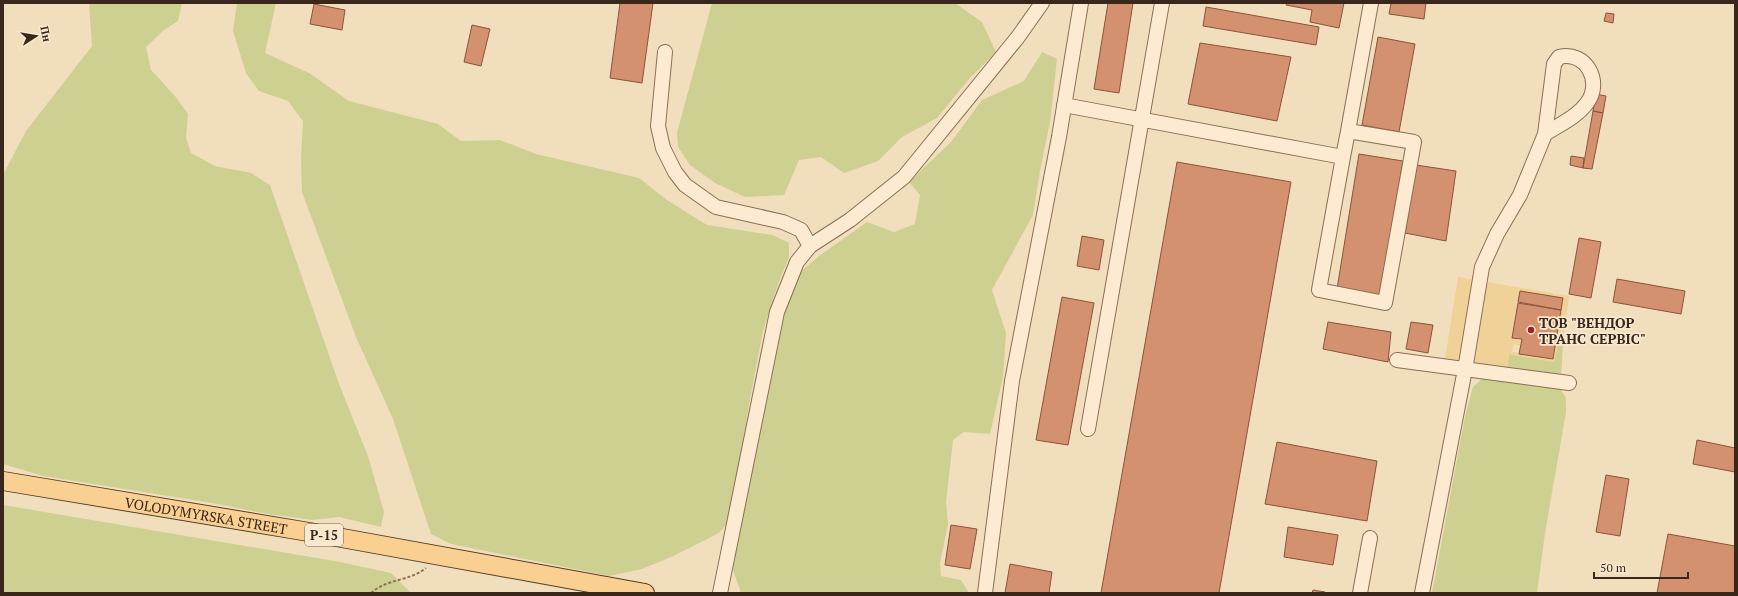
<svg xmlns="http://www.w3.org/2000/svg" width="1738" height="596" font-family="'PT Serif',serif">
<rect width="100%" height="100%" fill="#f1debd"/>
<path fill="#ced091" d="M89 3H182L178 21 164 30 146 47 151 70 175 96 188 114 186 138 191 153 215 166 251 173 270 185 339 384 368 456 384 512 381 527 339 517 313 520 268 514 212 503 43 476 3 464V175L26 131 92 46Z
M237 3H276L265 53 309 73 349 101 438 124 461 141 500 140 536 154 639 178 667 200 707 225 773 235 789 243V257L778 284 763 331 750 399 730 520 719 533 671 557 642 569 609 576 451 544 431 534 393 419 356 337 302 192 301 158 303 121 288 101 259 91 246 73 233 31Z
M712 3H955L982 22 996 52 970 78 937 118 902 137 878 161 844 173 821 157 799 160 784 195 745 197 715 183 690 165 678 147 677 133Z
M1042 52 1057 59 1050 122 1040 171 1033 215 992 290 1006 333 1003 377 990 434 964 432 953 440 946 502 948 524 940 563 941 576 961 580 969 593H741L732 567 785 307 796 276 819 256 867 222 894 232 915 224 920 195 909 182 951 142 982 100 1024 81Z
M1564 327 1561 378 1507 368 1509 354 1554 362 1558 343 1563 344Z
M1484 377 1559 387 1566 398V412L1545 533 1537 593H1432L1465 417 1473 387Z
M3 505 335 561 391 573 411 593H3Z"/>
<path fill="#f0d198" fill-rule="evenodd" d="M1458 277 1569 296 1563 344 1558 343 1554 362 1509 354 1507 368 1445 359ZM1520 291 1563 299 1553 359 1512 352 1514 344 1521 346 1522 340 1512 338Z"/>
<path fill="#d39170" stroke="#8c5339" d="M620 3H653L642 83 610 78Z
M1108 3H1133L1119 93 1094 89Z
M1287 3H1344L1339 28 1310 22 1312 10 1286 5Z
M1391 3H1426L1424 19 1389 14Z
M314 4 345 10 342 30 310 24Z
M1206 7 1319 27 1316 45 1203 26Z
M1606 13 1614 14 1613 23 1604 21Z
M472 25 490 29 481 66 464 62Z
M1378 37 1415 44 1399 132 1362 125Z
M1200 43 1291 57 1277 121 1188 104Z
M1596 94 1606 96 1603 113 1593 111Z
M1593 111 1603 113 1592 169 1583 168Z
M1359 154 1403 161 1380 297 1337 289Z
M1571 156 1584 158 1583 168 1570 165Z
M1177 162 1291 182 1219 593H1101Z
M1416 165 1456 171 1446 241 1405 233Z
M1082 236 1104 240 1099 270 1077 266Z
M1579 238 1601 242 1591 298 1569 294Z
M1617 279 1685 291 1681 314 1613 302Z
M1520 291 1563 298 1561 310 1518 302Z
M1062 297 1094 303 1068 445 1036 440Z
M1518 303 1561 310 1553 359 1519 354 1522 339 1512 338Z
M1328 322 1391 332 1388 362 1323 349Z
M1411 322 1433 325 1428 353 1406 349Z
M1697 440 1735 448V472L1693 464Z
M1277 442 1377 461 1367 521 1265 504Z
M1606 475 1629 479 1620 536 1596 532Z
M951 525 977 529 970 569 945 565Z
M1288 527 1338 535 1333 565 1284 557Z
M1668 534 1735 546V593H1657Z
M1010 564 1052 572 1049 593H1005Z
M1313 590 1325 592V593H1312Z"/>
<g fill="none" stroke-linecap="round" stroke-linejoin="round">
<g stroke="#8b6d55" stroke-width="16">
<path id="minor" d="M665 52 658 126 663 148 675 172 685 185 716 207 783 222 801 230 810 246
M1064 105 1343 157 1319 290 1385 303 1414 142 1348 131 1371 3
M1343 157 1348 131
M1397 360 1569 383
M1088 429 1162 3
M720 593 777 312 797 262 810 246 850 220 904 177 1018 37 1042 3
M985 593 1012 381 1059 137 1081 3
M1360 593 1370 538
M1422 593 1466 364 1482 267 1497 234 1520 195 1545 134 1554 64 1559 57C1586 50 1603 82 1587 103 1578 116 1559 125 1545 134"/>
</g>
<g stroke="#583c2a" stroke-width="20">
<g id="major">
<path id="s1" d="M3 481 309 532 645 593"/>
</g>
</g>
<path stroke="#8b6d55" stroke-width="2" stroke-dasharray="3 2" stroke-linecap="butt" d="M371 593C388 578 408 582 426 568"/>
<use href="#minor" stroke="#fcebd1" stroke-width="14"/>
<use href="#major" stroke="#f9d091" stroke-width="18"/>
</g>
<circle fill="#9f202b" stroke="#f8e8ce" stroke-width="1.5" cx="1531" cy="330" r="4"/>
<g text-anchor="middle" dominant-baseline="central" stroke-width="3.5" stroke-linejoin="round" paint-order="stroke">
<rect fill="#f8e8ce" stroke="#726151" stroke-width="1" x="305" y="524" width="38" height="22" rx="3"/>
<g font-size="13" font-weight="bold" fill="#39271b">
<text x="324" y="535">Р-15</text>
</g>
<g font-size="14" font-weight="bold" fill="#39271b" stroke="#f8e8ce" text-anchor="start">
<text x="1539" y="322">ТОВ "ВЕНДОР<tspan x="1539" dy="16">ТРАНС СЕРВІС"</tspan></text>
</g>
<g font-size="14" fill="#39271b" stroke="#f8e8ce">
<text stroke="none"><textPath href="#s1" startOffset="206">VOLODYMYRSKA STREET</textPath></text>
</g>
</g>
<rect width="1738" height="596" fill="none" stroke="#39271b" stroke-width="8"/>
<g transform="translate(36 36) rotate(78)" stroke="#f8e8ce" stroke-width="3" paint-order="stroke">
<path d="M0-3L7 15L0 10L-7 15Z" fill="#39271b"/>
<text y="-6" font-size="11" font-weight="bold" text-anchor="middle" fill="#39271b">Пн</text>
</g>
<path d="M1594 572v6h94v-6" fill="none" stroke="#39271b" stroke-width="2"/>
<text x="1600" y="572" font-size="12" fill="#39271b" stroke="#f8e8ce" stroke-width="3" paint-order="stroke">50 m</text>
</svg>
